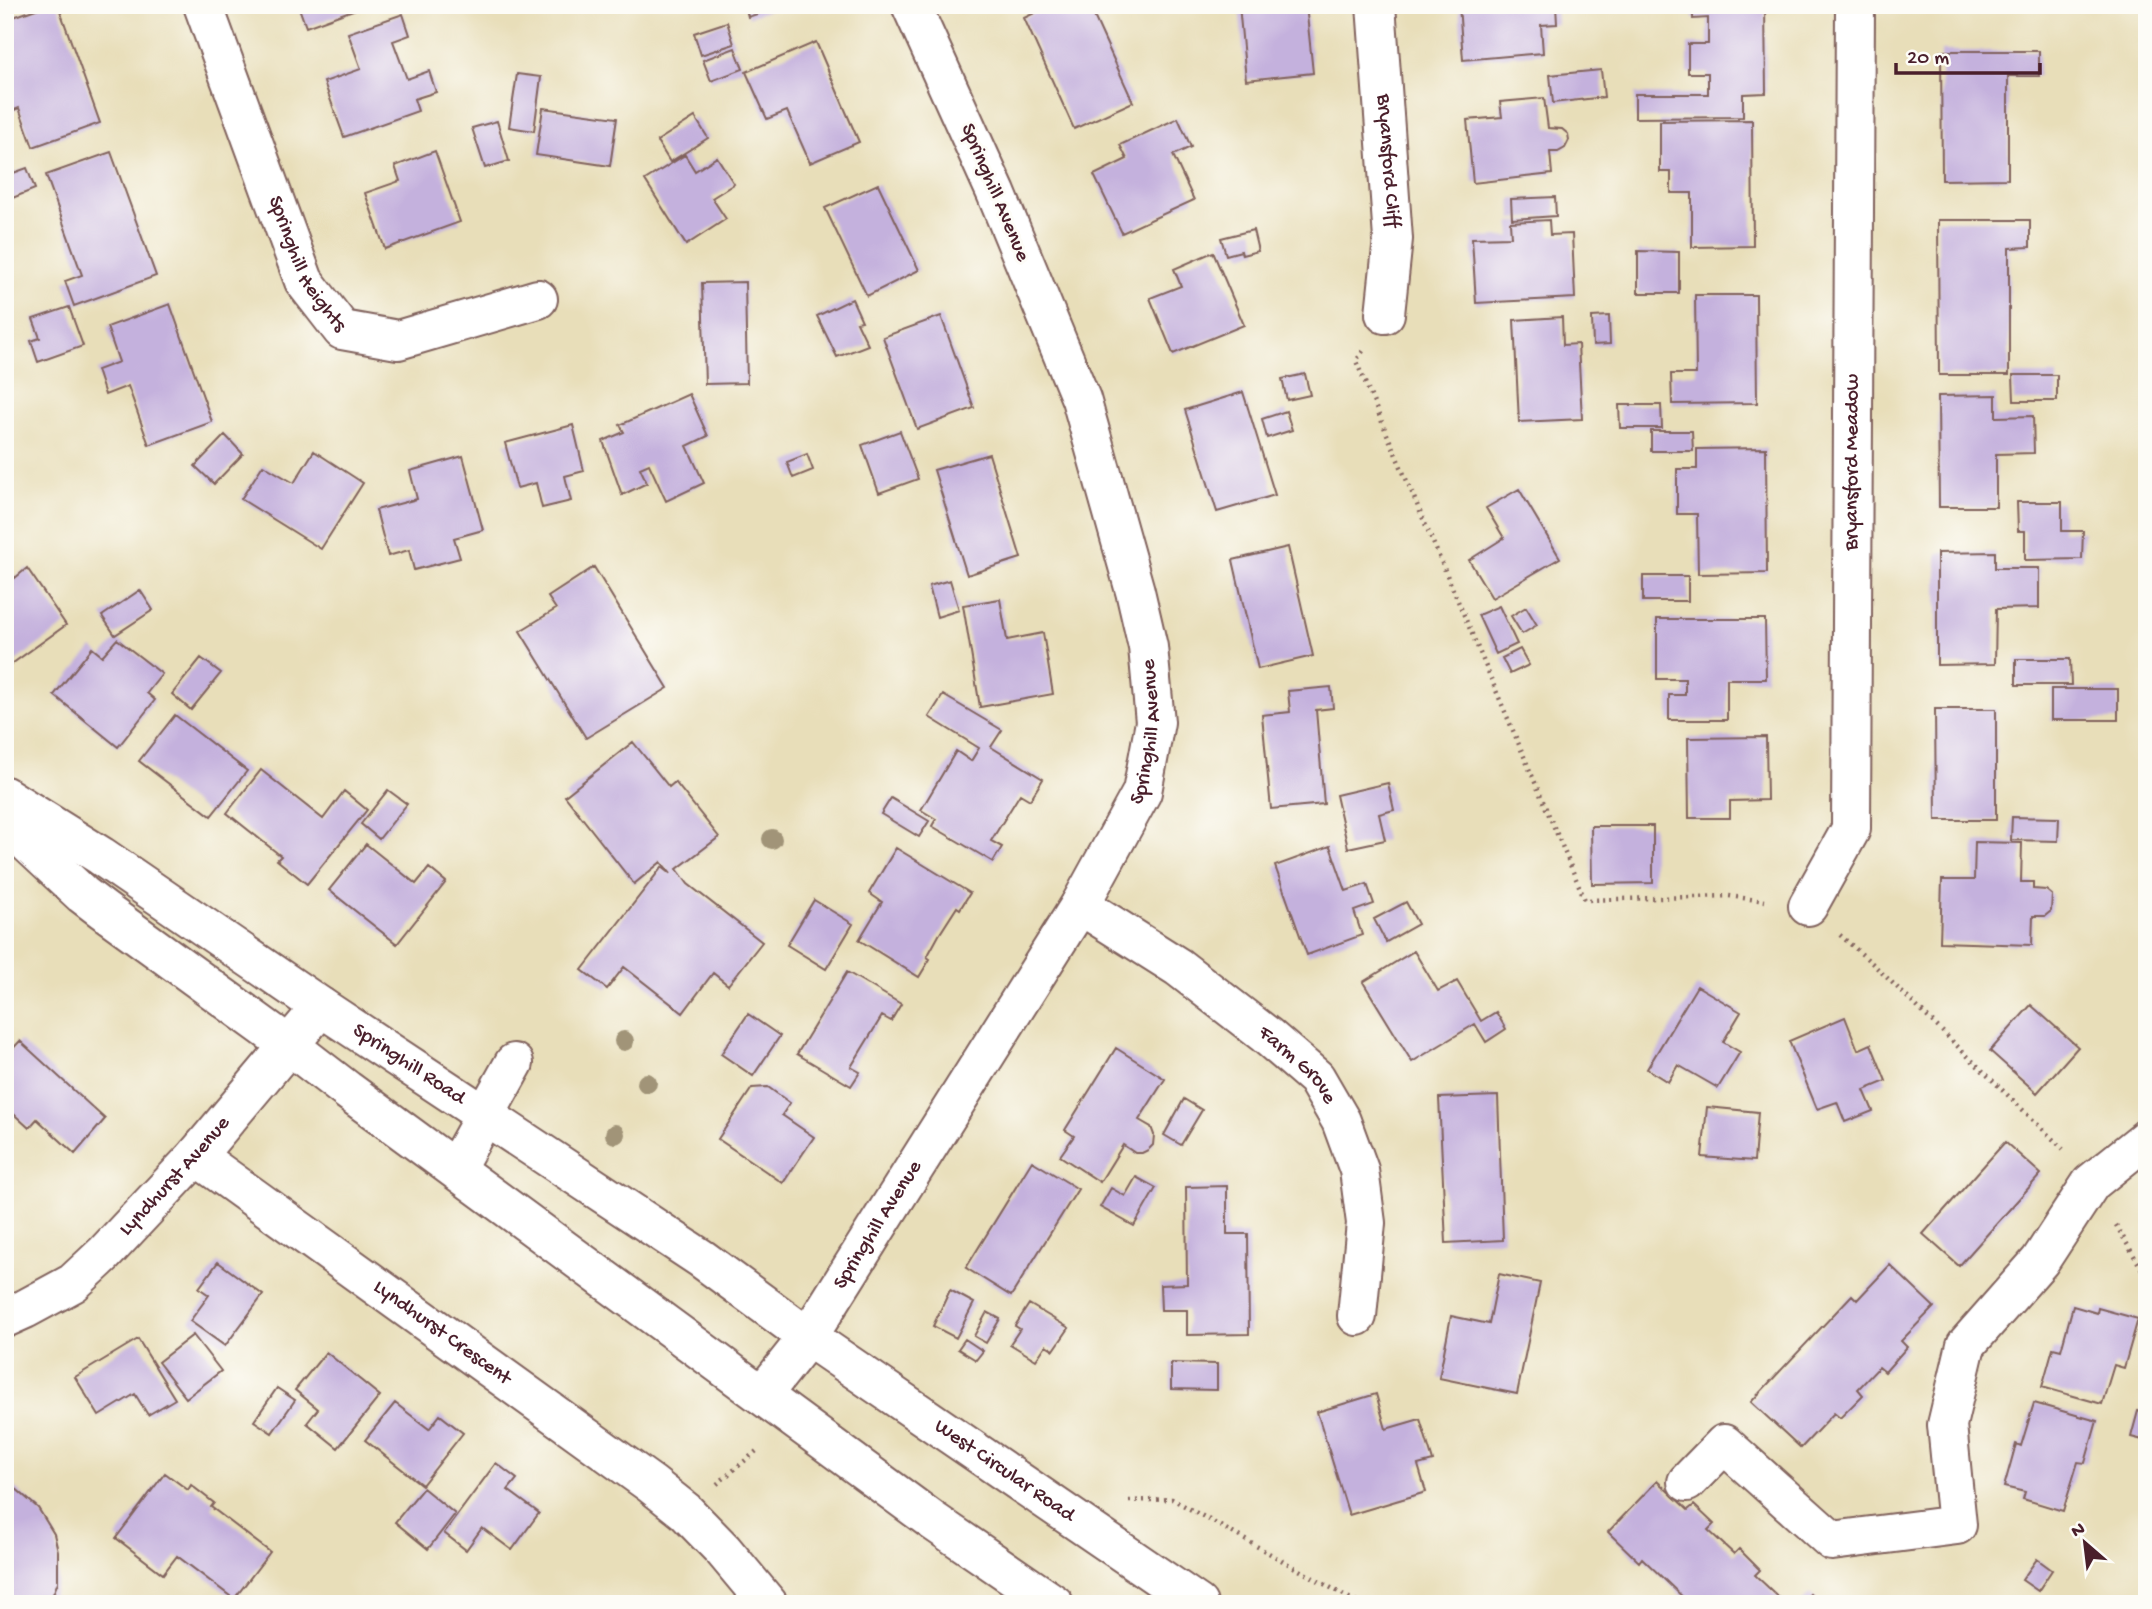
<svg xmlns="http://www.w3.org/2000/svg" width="2152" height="1609" font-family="'Gochi Hand',sans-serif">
<rect width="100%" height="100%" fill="#fdfcf7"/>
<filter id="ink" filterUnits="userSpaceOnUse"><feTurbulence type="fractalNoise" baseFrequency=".0143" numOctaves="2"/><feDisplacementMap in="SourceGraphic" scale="14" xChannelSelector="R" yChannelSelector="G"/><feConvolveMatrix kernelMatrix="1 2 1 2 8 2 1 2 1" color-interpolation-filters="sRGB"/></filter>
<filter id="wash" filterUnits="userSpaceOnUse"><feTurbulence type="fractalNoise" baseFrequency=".00686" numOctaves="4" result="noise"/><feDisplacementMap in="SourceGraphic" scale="28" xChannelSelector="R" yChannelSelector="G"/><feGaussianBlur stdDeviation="1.57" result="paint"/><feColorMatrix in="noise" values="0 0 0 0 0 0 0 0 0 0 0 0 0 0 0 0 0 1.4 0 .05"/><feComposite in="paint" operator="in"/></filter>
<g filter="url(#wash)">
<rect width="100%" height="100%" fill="#e8deb9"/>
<g id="blocks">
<path fill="#c4b1dd" d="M47 5H58L100 123 33 147 19 108 7 113 5 108V20Z
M298 5H364V6L306 27Z
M745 5H782V6L748 17Z
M1051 5H1089L1133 102 1074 129 1024 18Z
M1239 5H1306L1313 73 1246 80Z
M1459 5H1556L1557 24 1541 25 1543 53 1463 60Z
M1693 5H1765L1766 93 1743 94V117L1635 118V94H1708V73H1688V44H1708V18L1693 19Z
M403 14 410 35 393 41 407 79 429 71 436 92 414 99 418 111 344 137 324 82 361 69 348 33Z
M727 22 734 44 701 55 694 33Z
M816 42 859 142 810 163 787 111 767 119 746 72Z
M735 48 743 69 711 81 703 60Z
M1941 51H2039V76H2008V179L1942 180Z
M1601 70 1604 97 1553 103 1550 75Z
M517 74 541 77 534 131 509 127Z
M1544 98 1548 128 1562 129 1568 134 1569 140 1565 148 1558 152H1550L1552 174 1473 183 1467 120 1502 117 1500 102Z
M543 108 617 118 610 166 536 155Z
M695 117 708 138 670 162 657 141Z
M1178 118 1191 147 1173 155 1194 200 1122 233 1094 175 1127 159 1120 145Z
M1752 120 1753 246 1692 247V193H1671V172H1660V121Z
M497 121 509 161 485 168 472 128Z
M435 151 460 222 385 249 365 193 400 181 395 166Z
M111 152 156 276 74 306 65 281 82 275 46 175Z
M685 155 695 171 717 157 734 184 712 198 726 219 686 245 645 180Z
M27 168 35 189 5 201V176Z
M878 184 919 270 867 296 825 208Z
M1555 197 1556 216 1512 219 1511 199Z
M1549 220 1550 235 1572 234 1575 298 1476 303 1472 238 1511 237 1510 222Z
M1938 220H2030V247L2009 248V375H1939Z
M1253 230 1258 251 1242 255 1241 251 1226 255 1221 238Z
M1638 251 1679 252V293H1638Z
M1213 252 1244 325 1173 354 1150 298 1181 286 1174 269Z
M745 282 747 383 705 384 702 283Z
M1695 295H1756L1757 403 1672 404 1671 374H1696Z
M852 299 862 321 857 322 868 345 837 357 817 316Z
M170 304 212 422 149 445 128 386 105 395 97 370 119 362 107 327Z
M69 307 83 346 38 362 31 341 40 338 33 319Z
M941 316 974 408 917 429 883 337Z
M1609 316 1610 344 1593 345 1592 317Z
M1562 317 1563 345 1578 344 1582 419 1519 422 1514 320Z
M1305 374 1310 395 1287 400 1282 379Z
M2013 375H2057V401H2014Z
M1243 392 1275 495 1217 512 1185 410Z
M689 394 708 436 687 446 704 483 666 501 649 464 640 468 647 483 622 495 603 441 624 432 620 425Z
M1996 395V417L2033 416 2034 453 1996 454V507H1939L1938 396Z
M1619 405H1661L1662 428H1620Z
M1286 411 1292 430 1267 438 1262 419Z
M573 425 584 471 565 476 571 501 542 508 536 483 517 488 505 443Z
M900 431 918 479 879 493 862 445Z
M1651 431H1692L1693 451H1651Z
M225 435 243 454 214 484 195 466Z
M1766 448 1767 573 1698 574 1697 514H1677V469H1697V449Z
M314 451 363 483 321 549 241 499 263 465 294 483Z
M807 454 813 470 793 478 787 462Z
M989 454 1021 558 967 575 934 470Z
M463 456 483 530 454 538 460 558 414 570 409 550 388 556 376 510 417 499 410 471Z
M1519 489 1560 558 1492 598 1469 560 1504 538 1486 508Z
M2017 502H2062V531H2083L2082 559 2025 560V531H2018Z
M1288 547 1313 656 1258 669 1233 560Z
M1995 552V568H2039V608L1996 609 1995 664 1937 665V553Z
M5 564 15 578 27 568 66 625 6 668Z
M594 567 668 688 586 738 520 631 556 609 548 597Z
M1643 576H1688V601H1643Z
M950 580 959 610 937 617 929 586Z
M140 590 153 610 115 635 102 616Z
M1000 599 1007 640 1043 633 1053 694 980 707 963 605Z
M1499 606 1517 644 1496 654 1478 615Z
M1526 607 1537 625 1522 634 1511 616Z
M1657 619H1765L1766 679H1727V720H1669V695H1685V679H1657Z
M117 639 162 674 147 693 155 700 118 747 54 695 92 648 102 656Z
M1520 649 1529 665 1510 674 1502 658Z
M201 658 221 673 191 710 172 694Z
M2016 659H2070L2071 685H2016Z
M1331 687 1333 708 1316 710 1324 804 1271 809 1262 715 1290 712 1288 691Z
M2051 689H2118V720H2051Z
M943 695 1002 730 991 747 1043 779 1030 800 1020 794 991 841 1002 847 993 862 932 826 936 819 921 810 956 751 971 761 979 748 929 717Z
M1935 709H1996V820H1936Z
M175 715 247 771 211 816 139 761Z
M1766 737 1767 800 1730 801V818H1689L1688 738Z
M633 742 669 787 675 782 719 837 677 869 688 884 762 942 728 985 713 973 683 1013 624 967 607 989 582 970 662 867 671 874 661 862 634 884 565 796Z
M261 770 323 819 344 791 367 810 307 884 277 860 281 856 227 813Z
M1388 783 1394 810 1379 814 1385 840 1348 848 1336 795Z
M388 790 407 804 379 839 361 824Z
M891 798 929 821 919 837 881 814Z
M2012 817 2059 818 2058 841 2011 840Z
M1591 826H1653V883L1592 884Z
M1975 842 2022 843 2021 882H2033V889L2046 890 2052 895 2051 911 2045 916H2033L2032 945 1940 942 1942 880H1974Z
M366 844 416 884 429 868 446 882 397 944 329 890Z
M1330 846 1346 891 1367 884 1374 904 1354 911 1362 935 1307 955 1275 866Z
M896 848 970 893 960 909 957 907 939 935 927 957 930 959 919 977 859 940 882 902 869 893Z
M814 900 853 924 826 969 787 945Z
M1406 902 1418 924 1386 942 1374 919Z
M1414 951 1438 991 1457 981 1481 1021 1496 1012 1506 1029 1486 1042 1475 1024 1412 1062 1363 982Z
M847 972 901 1004 891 1021 882 1016 851 1067 860 1072 851 1086 797 1054Z
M1697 986 1741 1012 1723 1042 1740 1052 1718 1088 1678 1065 1668 1082 1647 1069Z
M2031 1005 2078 1047 2037 1093 1990 1051Z
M748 1014 780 1036 753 1076 721 1054Z
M1845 1017 1858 1050 1871 1044 1886 1081 1864 1090 1873 1111 1845 1122 1837 1102 1817 1109 1789 1041Z
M20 1041 105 1119 75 1154 37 1119 29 1128 5 1106V1057Z
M1116 1048 1165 1079 1139 1120 1151 1127 1154 1135 1153 1145 1148 1150 1142 1153H1135L1123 1145 1100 1182 1060 1156 1074 1136 1065 1130Z
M768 1087 790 1103 782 1115 814 1137 783 1183 718 1139 752 1088Z
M1498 1096 1503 1240 1446 1243 1439 1098Z
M1184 1099 1202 1110 1181 1145 1164 1135Z
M1707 1107 1758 1112 1754 1161 1702 1157Z
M2005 1142 2041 1174 1959 1266 1923 1234Z
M1032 1161 1078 1189 1011 1296 966 1268Z
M1136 1177 1156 1188 1134 1226 1100 1207 1111 1188 1125 1196Z
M1227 1186V1234H1248L1249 1334 1187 1335V1310H1161L1160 1285 1187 1284 1186 1187Z
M218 1262 263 1295 225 1346 190 1321 209 1295 199 1288Z
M1890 1265 1934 1307 1901 1341 1907 1347 1885 1372 1879 1367 1858 1389 1863 1395 1840 1418 1834 1413 1801 1448 1751 1402 1852 1295 1857 1300Z
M1499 1274 1540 1283 1517 1394 1439 1378 1451 1316 1489 1324Z
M950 1290 974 1303 956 1338 933 1326Z
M1029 1304 1069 1328 1054 1350 1046 1345 1036 1360 1010 1344 1020 1329 1015 1326Z
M2073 1306 2097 1313 2098 1308 2138 1319 2124 1368 2114 1365 2102 1404 2042 1387 2053 1348 2061 1350Z
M987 1312 1000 1319 986 1343 974 1336Z
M193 1335 221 1371 186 1398 158 1362Z
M138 1339 175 1399 148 1415 135 1394 99 1416 75 1377Z
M965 1339 983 1351 976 1360 958 1349Z
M326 1352 380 1396 338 1448 307 1423 318 1409 295 1390Z
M1171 1363 1217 1364V1390L1171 1389Z
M277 1388 295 1400 272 1433 254 1421Z
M1376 1394 1386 1429 1420 1419 1433 1461 1418 1465 1426 1492 1349 1515 1317 1412Z
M395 1403 429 1429 440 1415 463 1433 422 1485 365 1440Z
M2034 1403 2097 1421 2085 1463 2078 1462 2063 1511 2023 1499 2025 1492 2004 1487 2016 1444 2021 1446Z
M2138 1411 2147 1414V1432L2143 1440 2131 1437Z
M496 1463 517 1479 508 1490 539 1513 512 1550 482 1528 466 1550 444 1533Z
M165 1473 188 1490 191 1485 214 1503 211 1507 270 1552 234 1599 177 1556 163 1574 116 1538Z
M1657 1481 1688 1510 1694 1505 1714 1524 1708 1530 1734 1554 1739 1549 1760 1570 1755 1575 1786 1604H1690L1642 1558 1639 1562 1608 1532Z
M5 1485 15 1488 38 1508 54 1534 58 1551V1582L49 1604H5Z
M423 1488 455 1514 428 1549 395 1522Z
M2037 1559 2052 1570 2038 1591 2022 1580Z
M1810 1594 1820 1604H1800Z"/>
</g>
</g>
<g filter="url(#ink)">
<use href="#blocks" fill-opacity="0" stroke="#81625d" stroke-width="2"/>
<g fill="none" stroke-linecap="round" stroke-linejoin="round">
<g stroke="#81625d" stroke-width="42">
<g id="minor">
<path id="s1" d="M203 5 304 281 342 330 398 340 538 299"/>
<path id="s2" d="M1376 5 1393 239 1385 314"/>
<path id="s3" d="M1080 905 1178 967 1266 1035 1316 1078 1341 1121 1359 1170 1366 1223 1357 1316"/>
<path id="s4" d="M1808 906 1851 829 1855 5"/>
<path id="s5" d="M196 1156 651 1484 685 1511 723 1550 768 1604"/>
<path d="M455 1169 514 1063"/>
<path id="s6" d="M5 1318 25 1309 73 1283 104 1254 196 1156 321 1007"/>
<path id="s7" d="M762 1395 808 1337 1080 905 1142 792 1155 722 1148 647 1135 591 1081 399 996 193 911 5"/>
<path d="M1687 1482 1724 1444 1832 1541 1957 1525 1947 1425 1966 1345 2040 1261 2091 1183 2147 1138"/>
</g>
</g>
<g stroke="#81625d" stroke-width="42">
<g id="tertiary">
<path id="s8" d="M5 796 101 856 321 1007 702 1259 808 1337 1198 1604"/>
<path d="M5 822 82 894 103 910 290 1046 347 1090 933 1521 1054 1604"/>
</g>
</g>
<path stroke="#81625d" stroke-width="4.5" stroke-dasharray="2 5" stroke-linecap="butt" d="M1363 351 1356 361 1585 900 1729 896 1765 901
M1840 935 1873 964 2063 1149
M2116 1225 2147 1278
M717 1484 759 1449
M1129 1501 1172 1499 1360 1604"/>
<use href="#minor" stroke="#fff" stroke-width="38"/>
<use href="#tertiary" stroke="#fff" stroke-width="38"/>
</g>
<g fill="#a19478">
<circle cx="772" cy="839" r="10"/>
<circle cx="624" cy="1041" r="10"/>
<circle cx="647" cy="1083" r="10"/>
<circle cx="615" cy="1134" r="10"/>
</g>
</g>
<g text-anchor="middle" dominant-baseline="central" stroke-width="6" stroke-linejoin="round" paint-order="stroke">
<g font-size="21" fill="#4a1f2b" stroke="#fdfcf7">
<text stroke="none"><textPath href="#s2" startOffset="156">Bryansford Cliff</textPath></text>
<text transform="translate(994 193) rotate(67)">Springhill Avenue</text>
<text stroke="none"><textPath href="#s1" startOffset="280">Springhill Heights</textPath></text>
<text stroke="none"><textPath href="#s4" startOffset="455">Bryansford Meadow</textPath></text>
<text stroke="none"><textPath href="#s7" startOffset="774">Springhill Avenue</textPath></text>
<text stroke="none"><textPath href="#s8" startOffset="485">Springhill Road</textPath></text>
<text stroke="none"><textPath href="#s3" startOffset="271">Farm Grove</textPath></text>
<text stroke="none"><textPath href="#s6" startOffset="224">Lyndhurst Avenue</textPath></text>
<text stroke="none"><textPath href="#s7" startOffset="206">Springhill Avenue</textPath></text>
<text stroke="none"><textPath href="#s5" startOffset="303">Lyndhurst Crescent</textPath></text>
<text stroke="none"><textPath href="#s8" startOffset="1206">West Circular Road</textPath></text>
</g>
</g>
<rect width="2152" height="1609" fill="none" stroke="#fdfcf7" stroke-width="28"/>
<g transform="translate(2085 1543) rotate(332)" stroke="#fdfcf7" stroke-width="5" paint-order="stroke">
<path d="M0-5L12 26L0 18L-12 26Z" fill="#4a1f2b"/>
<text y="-10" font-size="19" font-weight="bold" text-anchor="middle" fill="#4a1f2b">N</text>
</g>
<path d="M1896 63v10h144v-10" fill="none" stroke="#4a1f2b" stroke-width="3.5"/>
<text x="1907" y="63" font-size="21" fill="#4a1f2b" stroke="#fdfcf7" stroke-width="5" paint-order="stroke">20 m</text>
</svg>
